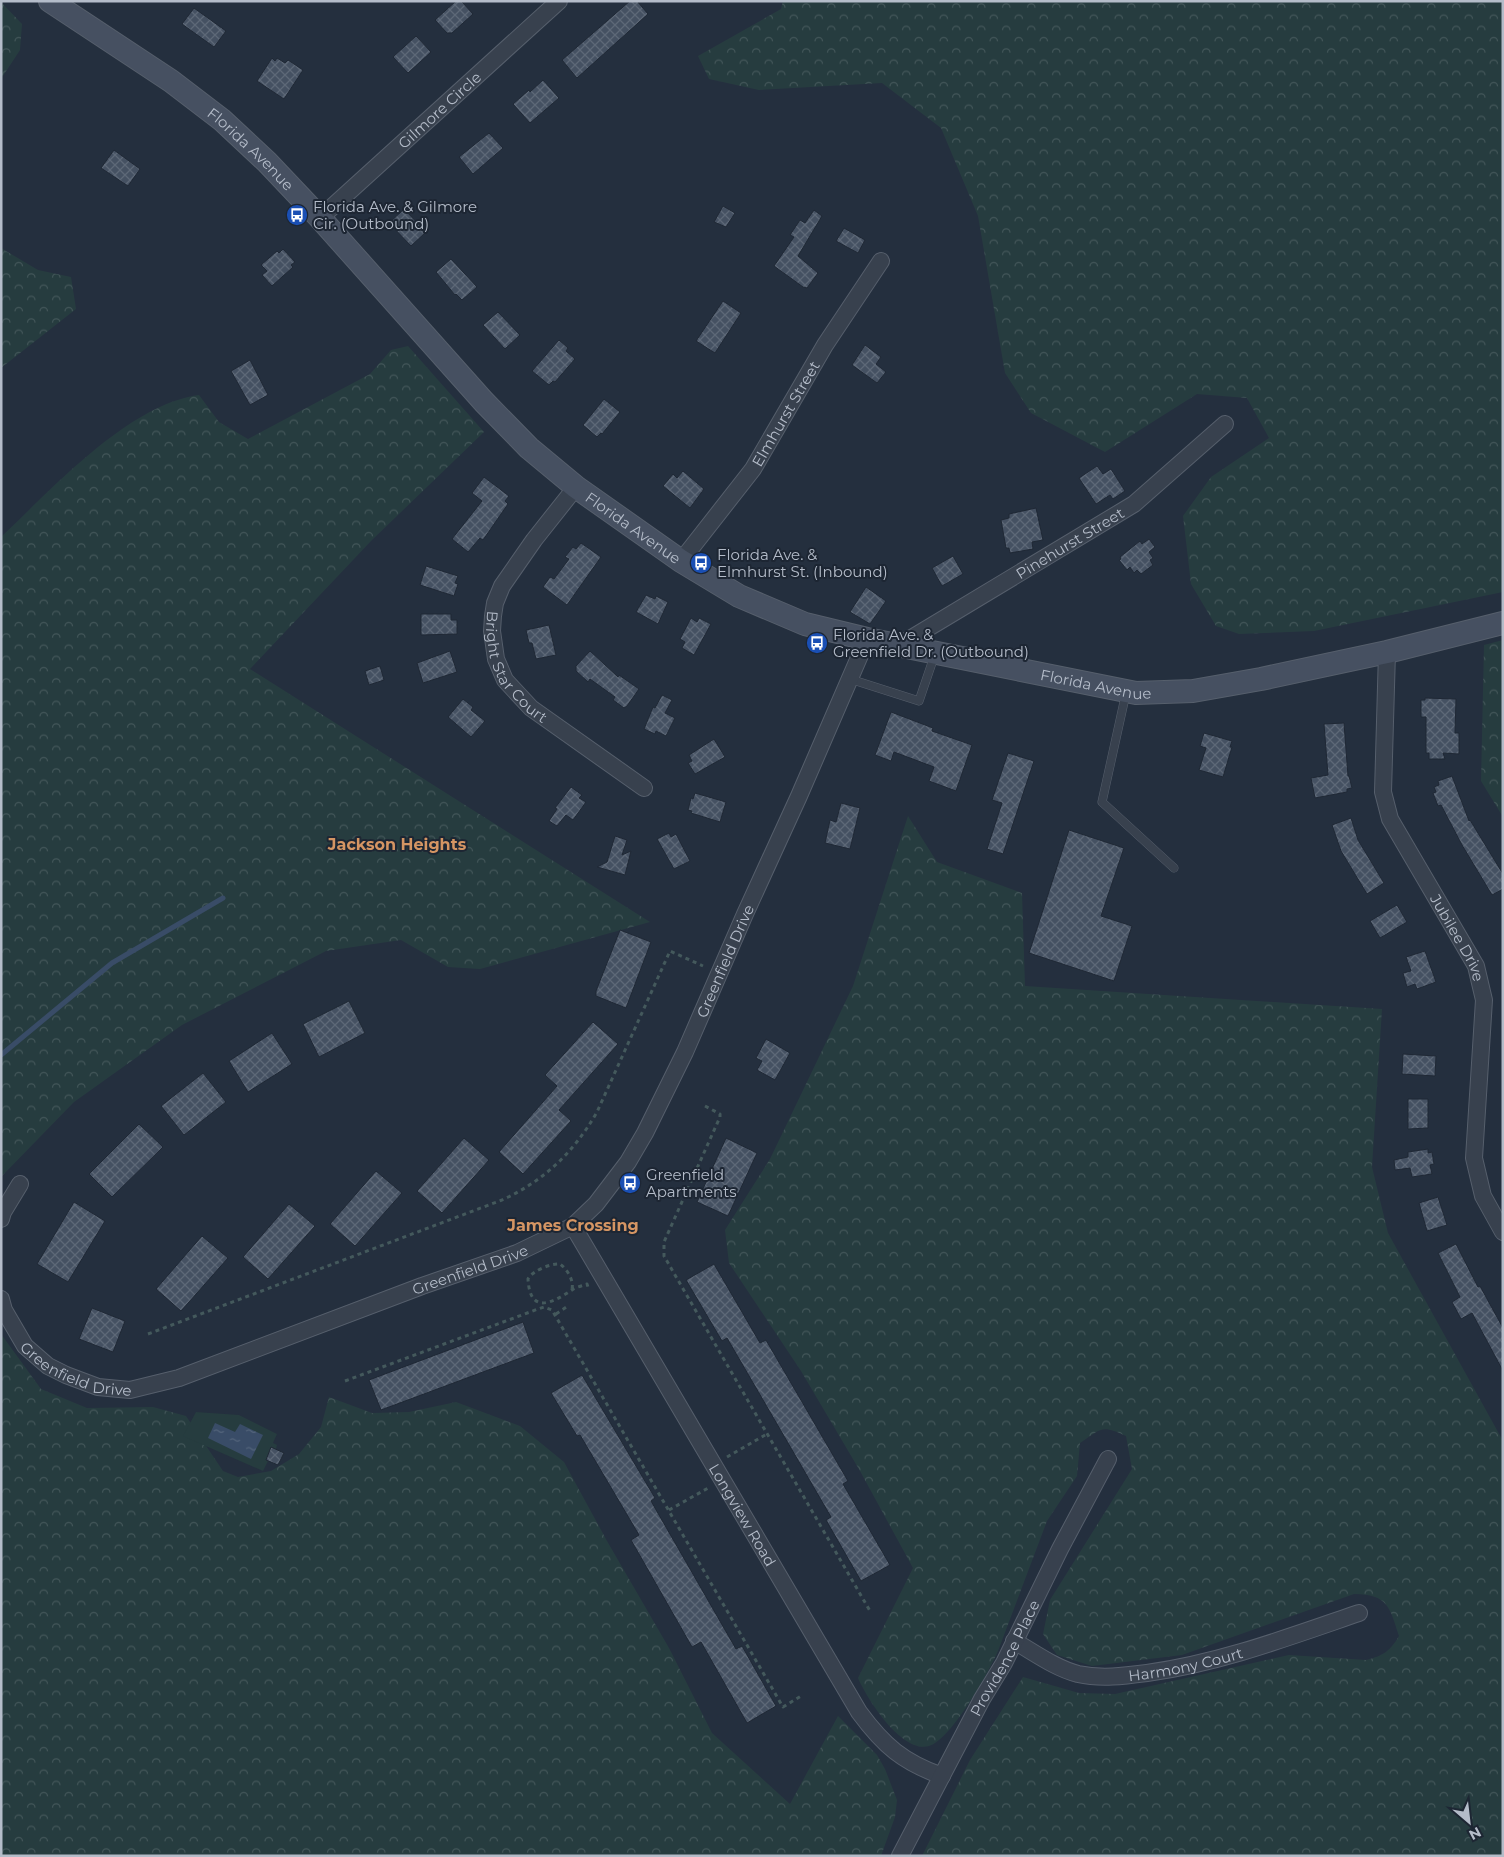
<svg xmlns="http://www.w3.org/2000/svg" width="1504" height="1857" font-family="Montserrat,sans-serif">
<defs>
<pattern id="forest-crowns" width="20" height="18" patternUnits="userSpaceOnUse" patternTransform="scale(1.25)"><rect width="20" height="18" fill="#263c3f"/><path d="M2 6a3 3 0 1 1 6 0M12 15a3 3 0 1 1 6 0" fill="none" stroke="#435659"/></pattern>
<pattern id="water-ripples" width="26" height="14" patternUnits="userSpaceOnUse" patternTransform="scale(1.25)"><rect width="26" height="14" fill="#394c67"/><path d="M2 4q2-2 4 0t4 0M15 11q2-2 4 0t4 0" fill="none" stroke="#53647b"/></pattern>
<pattern id="building-cross-hatch" width="8" height="8" patternUnits="userSpaceOnUse" patternTransform="scale(1.25)"><rect width="8" height="8" fill="#455162"/><path d="M0 0l8 8M0 8l8-8" fill="none" stroke="#5d6877"/></pattern>
</defs>
<rect width="100%" height="100%" fill="#242f3e"/>
<path fill="url(#forest-crowns)" d="M783 1H1503V592L1314 631 1239 634 1216 626 1191 584 1183 516 1211 477 1269 438 1247 398 1197 394 1105 452 1031 413 1005 373 978 216 941 128 882 83 759 90 709 79 698 56 781 9Z
M1 2 22 24 20 50 1 79Z
M1 248 38 270 71 277 76 309 1 368Z
M408 346 484 432 371 541 250 669 650 922 480 969 448 967 401 940 326 951 182 1025 74 1102 1 1177V537C52 489 129 404 199 395L219 422 248 439 370 374 391 350Z
M1503 640V817L1481 781 1484 645Z
M908 816 937 862 1022 893 1025 986 1382 1009 1372 1167 1388 1233 1503 1441V1856H922L970 1760 1023 1677 1079 1693 1115 1694 1289 1655 1366 1660C1383 1656 1390 1651 1399 1636 1390 1608 1388 1594 1354 1594L1182 1655 1092 1666 1057 1655 1043 1634 1050 1600 1132 1469 1126 1436C1101 1424 1101 1429 1080 1443L1077 1476 1047 1521 998 1651C989 1672 951 1740 929 1746 902 1754 867 1699 858 1678L913 1568 860 1471 801 1371 729 1263 725 1230 770 1159 853 986Z
M1 1334 41 1389 87 1408 153 1407 186 1416 223 1471 238 1477 271 1471 299 1454 321 1427 329 1397 372 1413 409 1412 456 1402 520 1426 564 1462 607 1541 669 1648 712 1733 790 1804 838 1716 877 1755 885 1769 897 1800 895 1817 881 1856H1Z"/>
<path fill="#263c3f" d="M196 1412 239 1415 277 1434 273 1443 277 1445 276 1449 284 1453 278 1465 268 1461 263 1471 183 1436Z"/>
<path fill="url(#water-ripples)" d="M215 1423 235 1432 240 1424 263 1435 251 1459 208 1438Z"/>
<g fill="none" stroke-linecap="round" stroke-linejoin="round">
<path stroke="#394c67" stroke-width="5" d="M1 1055 112 963 223 898"/>
</g>
<path fill="url(#building-cross-hatch)" stroke="#1f2835" d="M456 1H461L473 14 452 33H447L435 20Z
M630 1H637L648 14 577 78 562 60Z
M194 8 226 31 214 47 182 24Z
M416 36 431 52 408 73 393 57Z
M272 58 275 61 277 58 285 63 288 60 303 70 284 99 257 81Z
M543 80 559 98 530 123 513 104 529 90 530 92Z
M489 133 503 148 473 174 459 157Z
M114 150 140 169 128 186 101 168Z
M723 206 735 213 726 227 714 222Z
M404 209 426 232 411 246 389 223Z
M814 210 822 216 798 256 818 273 807 288 803 287 774 266 794 237 790 235 800 220 805 223Z
M844 228 865 240 858 253 836 241Z
M283 249 295 262 291 265 293 267 272 286 262 275 267 271 261 265 277 251 279 253Z
M451 259 477 287 462 300 456 294 455 295 436 272Z
M723 301 741 313 715 353 696 341Z
M498 312 520 335 505 349 483 325Z
M559 340 568 348 566 351 575 359 555 382 553 381 549 385 532 371Z
M865 345 881 357 876 364 886 372 877 383 852 365Z
M250 360 268 395 250 405 231 371Z
M604 399 620 412 602 434 601 433 597 437 583 425Z
M1097 466 1103 474 1111 469 1125 491 1113 499 1110 495 1096 504 1079 478Z
M683 471 704 489 690 508 663 486 673 474 677 478Z
M484 477 509 496 505 501 508 504 483 540 480 538 468 552 452 539 482 501 472 493Z
M1036 508 1043 540 1032 542 1033 549 1010 553 1009 548H1006L1001 520 1009 518V514Z
M1149 539 1155 547 1149 552 1153 558 1150 560 1153 565 1141 574 1137 570 1134 573 1130 567 1127 570 1119 560 1121 559 1120 557 1140 541 1142 544Z
M581 543 601 557 567 605 543 587 550 577 554 579 569 559 565 557 573 547 576 549Z
M953 556 963 574 942 586 932 568Z
M426 566 458 576 455 583 458 584 454 596 420 585Z
M866 587 886 601 870 624 850 612Z
M646 595 655 599 656 596 668 602 658 624 636 612Z
M421 614H451V620H457V634L421 635Z
M691 618 697 622 699 618 711 624 694 655 682 648 685 642 680 639Z
M549 625 556 655 536 659 532 643H529L526 630Z
M450 651 457 672 423 683 417 663Z
M590 651 618 677 619 675 639 689 627 706 624 708 613 700 615 697 590 679 588 682 576 671V666Z
M380 666 384 680 369 685 365 671Z
M662 695 672 700 665 713 675 718 666 736 656 731 655 734 644 729 653 707 655 708Z
M1425 698 1456 699 1455 733H1459V754L1443 753 1445 759H1429V753H1426V717H1421V700H1425Z
M463 699 473 707 471 710 485 721 471 737 448 717Z
M891 712 933 728 932 731 972 745 956 791 929 781 934 767 894 752 891 761 875 755Z
M1344 723 1348 776H1349L1352 788 1347 789V792L1315 798 1311 778 1328 775 1324 724Z
M1204 733 1232 741 1230 747H1232L1223 777 1199 770 1206 748 1200 746Z
M714 739 725 757 695 774 688 763 692 761 689 755Z
M1008 753 1034 761 1003 854 987 849 1002 803 992 800Z
M1452 776 1469 821 1470 820 1503 874V889L1492 895 1462 845 1441 805 1438 806 1433 793 1436 792 1434 787 1439 785 1438 781Z
M571 787 582 795 579 798 586 802 573 820 566 815 557 826 549 821 557 809 555 808Z
M695 793 726 802 720 822 691 813 692 811 688 810 691 798 693 799Z
M841 803 860 808 850 849 825 843 830 820 836 822Z
M1351 818 1358 840 1384 883 1367 894 1341 851 1332 825Z
M1069 830 1124 848 1101 916 1132 926 1114 981 1029 953Z
M669 833 671 837 676 834 690 861 674 869 657 839Z
M615 836 627 840 622 855 631 851 625 875 597 867 607 862Z
M1397 905 1407 922 1380 938 1370 921Z
M620 930 651 942 626 1008 596 996V991Z
M1425 951 1436 982 1417 989 1415 984 1407 987 1403 973 1411 971 1406 957Z
M349 1001 365 1033 319 1057 303 1024Z
M593 1022 618 1044 559 1110 571 1121 523 1174 499 1152 557 1086 545 1075Z
M272 1033 292 1064 248 1092 229 1061Z
M766 1039 790 1053 775 1080 757 1070 762 1061 756 1058Z
M1403 1054 1436 1056 1435 1076 1402 1074Z
M203 1073 226 1102 184 1135 161 1106Z
M1408 1099H1428V1128L1408 1129Z
M139 1124 163 1147 112 1197 89 1174Z
M464 1138 489 1160 442 1213 417 1191Z
M726 1138 757 1153 728 1216 697 1202Z
M1428 1149V1153L1432 1152 1434 1164 1430 1165 1432 1174 1412 1177 1410 1168 1395 1170 1394 1160 1408 1157V1152Z
M376 1171 402 1193 355 1246 330 1224Z
M1438 1197 1447 1225 1427 1231 1419 1203Z
M74 1202 105 1221 68 1282 37 1264Z
M289 1204 315 1226 268 1279 243 1257Z
M202 1236 228 1258 181 1311 156 1289Z
M1456 1244 1478 1287 1480 1286 1503 1328V1371L1472 1313 1461 1319 1452 1302 1460 1297 1438 1253Z
M714 1264 760 1343 766 1340 848 1481 843 1484 890 1565 861 1581 826 1520 831 1517 727 1338 722 1341 686 1280Z
M92 1308 125 1321 113 1352 79 1339Z
M523 1322 534 1353 381 1410 369 1380Z
M582 1375 655 1498 651 1501 736 1649 742 1646 776 1706 747 1723 701 1642 692 1647 631 1540 639 1535 580 1435 577 1436 551 1393Z
M271 1447 284 1453 278 1465 266 1460Z"/>
<g fill="none" stroke-linecap="round" stroke-linejoin="round">
<g stroke="#565f6c" stroke-width="9">
<path id="lane" d="M850 679 919 701 935 654
M1126 693 1102 802 1174 868"/>
</g>
<g stroke="#565f6c" stroke-width="18">
<g id="street">
<path id="s1" d="M320 218 559 1"/>
<path id="s2" d="M576 487 534 540 502 586 495 603 493 616 492 631 496 659 505 680 531 708 644 788"/>
<path id="s3" d="M681 561 753 469 825 345 881 261"/>
<path id="s4" d="M900 645 1134 504 1225 424"/>
<path id="s5" d="M1387 652 1383 792 1390 819 1476 966 1484 1000 1474 1158 1483 1196 1503 1232"/>
<path d="M1 1219 3 1212 20 1184"/>
<path id="s6" d="M573 1226 859 1712C884 1746 903 1762 942 1776"/>
<path id="s7" d="M1 1299 4 1310 25 1346 48 1366 66 1375 98 1387 130 1390 179 1378 422 1286 517 1253 573 1226 596 1204 628 1162 645 1133 685 1052 745 914 799 796 867 639"/>
<path id="s8" d="M1014 1641C1035 1653 1055 1668 1078 1674 1101 1679 1124 1676 1147 1673 1220 1663 1289 1637 1359 1613"/>
<path id="s9" d="M900 1856 982 1699 1004 1663 1060 1549 1108 1459"/>
</g>
</g>
<g stroke="#565f6c" stroke-width="24">
<g id="secondary">
<path id="s10" d="M50 1 171 81 222 120 267 162 320 218 484 402 529 448 576 487 681 561 739 596 805 624 867 639 1136 693 1193 691 1261 679 1387 652 1503 623"/>
</g>
</g>
<path stroke="#44595c" stroke-width="3" stroke-dasharray="4 4" stroke-linecap="butt" d="M705 1106 720 1114V1117L664 1242V1256L870 1611
M572 1289C574 1280 567 1269 560 1264 551 1263 532 1271 528 1279 530 1315 552 1303 572 1290 576 1287 582 1286 587 1284L588 1287
M556 1314 568 1306
M148 1334 502 1200C544 1181 574 1152 597 1112L670 951 703 966
M345 1381 538 1309 544 1307 552 1310 783 1707 801 1696
M727 1457 767 1434
M669 1510 710 1487"/>
<use href="#lane" stroke="#38414e" stroke-width="8"/>
<use href="#street" stroke="#38414e" stroke-width="16"/>
<use href="#secondary" stroke="#465061" stroke-width="22"/>
</g>
<defs>
<g id="bus-disc" transform="scale(1.125)"><circle r="9.5" fill="#1a4fb4" stroke="#1d2633"/><path d="M-5-6H5V4H4V6H2V4H-2V6H-4V4H-5ZM-3.5-4V0h7V-4ZM-3.5 1.2v1.5H-2V1.2ZM2 1.2v1.5H3.5V1.2Z" fill="#fff"/></g>
</defs>
<g fill-rule="evenodd">
<use href="#bus-disc" x="297" y="215"/>
<use href="#bus-disc" x="701" y="563"/>
<use href="#bus-disc" x="817" y="643"/>
<use href="#bus-disc" x="630" y="1183"/>
</g>
<g text-anchor="middle" dominant-baseline="central" stroke-width="4" stroke-linejoin="round" paint-order="stroke">
<g font-size="15" fill="#b4bcc9" stroke="#1d2633">
<text stroke="none"><textPath href="#s1" startOffset="161">Gilmore Circle</textPath></text>
<text stroke="none"><textPath href="#s10" startOffset="250">Florida Avenue</textPath></text>
<text stroke="none"><textPath href="#s3" startOffset="181">Elmhurst Street</textPath></text>
<text stroke="none"><textPath href="#s10" startOffset="790">Florida Avenue</textPath></text>
<text stroke="none"><textPath href="#s4" startOffset="198">Pinehurst Street</textPath></text>
<text stroke="none"><textPath href="#s2" startOffset="214">Bright Star Court</textPath></text>
<text stroke="none"><textPath href="#s10" startOffset="1285">Florida Avenue</textPath></text>
<text stroke="none"><textPath href="#s5" startOffset="305">Jubilee Drive</textPath></text>
<text stroke="none"><textPath href="#s7" startOffset="951">Greenfield Drive</textPath></text>
<text stroke="none"><textPath href="#s7" startOffset="531">Greenfield Drive</textPath></text>
<text stroke="none"><textPath href="#s7" startOffset="111">Greenfield Drive</textPath></text>
<text stroke="none"><textPath href="#s6" startOffset="335">Longview Road</textPath></text>
<text stroke="none"><textPath href="#s9" startOffset="224">Providence Place</textPath></text>
<text stroke="none"><textPath href="#s8" startOffset="181">Harmony Court</textPath></text>
</g>
<g font-size="15" fill="#b4bcc9" stroke="#1d2633" text-anchor="start">
<text x="313" y="206">Florida Ave. &amp; Gilmore<tspan x="313" dy="17">Cir. (Outbound)</tspan></text>
<text x="717" y="554">Florida Ave. &amp;<tspan x="717" dy="17">Elmhurst St. (Inbound)</tspan></text>
<text x="833" y="634">Florida Ave. &amp;<tspan x="833" dy="17">Greenfield Dr. (Outbound)</tspan></text>
<text x="646" y="1174">Greenfield<tspan x="646" dy="17">Apartments</tspan></text>
</g>
<g font-size="16" font-weight="bold" fill="#d59563" stroke="#1d2633">
<text x="397" y="844">Jackson Heights</text>
<text x="573" y="1225">James Crossing</text>
</g>
</g>
<rect width="1504" height="1857" fill="none" stroke="#b4bcc9" stroke-width="5"/>
<g transform="translate(1469 1822) rotate(152)" stroke="#1d2633" stroke-width="4" paint-order="stroke">
<path d="M0-4L9 19L0 12L-9 19Z" fill="#b4bcc9"/>
<text y="-8" font-size="14" font-weight="bold" text-anchor="middle" fill="#b4bcc9">N</text>
</g>
</svg>
